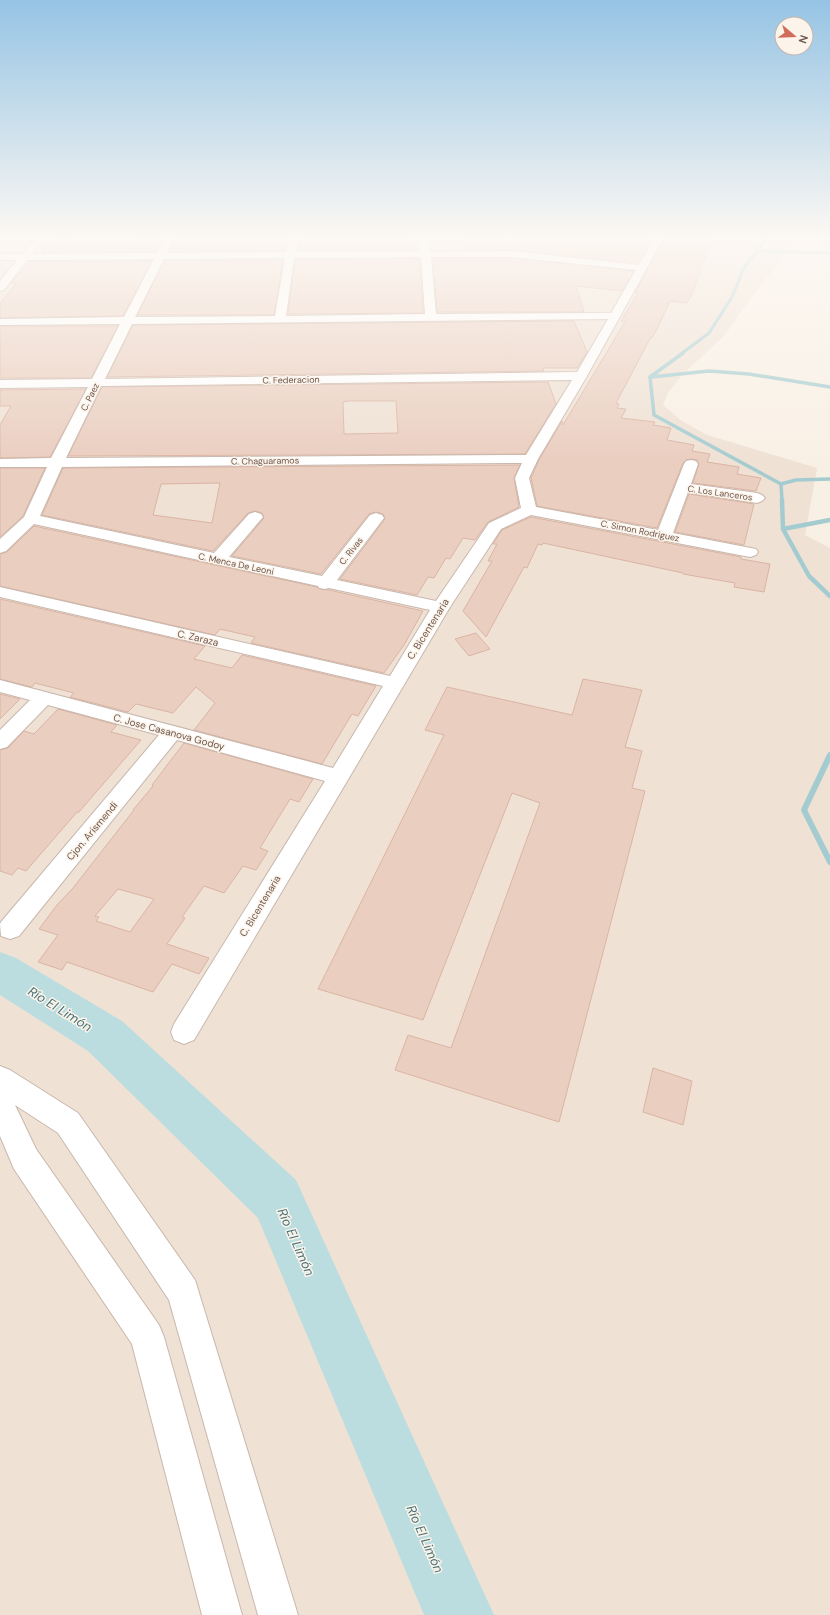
<svg xmlns="http://www.w3.org/2000/svg" width="830" height="1615" font-family="'DM Sans',sans-serif">
<rect width="100%" height="100%" fill="#f9f0e5"/>
<path fill="#efe1d4" d="M0 237H799L753 295 724 336 683 374 669 391 663 405 682 421 707 435 817 468 805 535 830 548V1615H0Z"/>
<g fill="none" stroke-linecap="round" stroke-linejoin="round">
<path stroke="#a4ccd0" stroke-width="3" d="M757 251 830 253
M681 354 709 333 732 297 744 268 768 237"/>
<path stroke="#a4ccd0" stroke-width="3.5" d="M683 353 650 377 654 415 781 484 782 501
M651 377 709 371 749 374 830 387
M781 484 796 480 830 479"/>
<path stroke="#a4ccd0" stroke-width="4.5" d="M782 500 783 529 809 576 830 596
M783 529 830 520"/>
<path stroke="#a4ccd0" stroke-width="6" d="M830 755 804 810 830 862"/>
<path fill="#bcdddf" fill-rule="evenodd" d="M0 952 16 958 122 1021 296 1180 494 1615H424L258 1218 88 1051 0 995Z"/>
</g>
<path fill="#eacec0" stroke="#dbb4a3" fill-rule="evenodd" d="M53 237H75L72 242H84L83 243 133 242 134 239H139L140 237H163L156 252H42Z
M175 237H288L285 251H169Z
M301 237H410V244H416V250H298Z
M466 237H653L638 263 511 250H466Z
M665 237H712L691 297H690L687 303 670 301 658 327 652 338 651 337 616 403 619 404 617 408 626 409 621 418 655 422 653 425 671 428 667 440 694 445 692 451 710 454 707 462 739 467 737 474 761 478 756 491 693 483 699 464 697 460 691 459 686 460 683 463 657 528 537 506 531 478 539 460 562 421 563 425 625 322 621 321 638 293H635Z
M433 258H511L634 271 622 291 576 286 584 312H437Z
M295 259H420L423 313 288 314Z
M165 260H283L274 315H137Z
M30 261H152L123 316 0 318V304L16 283H11Z
M574 321 587 352 577 368H543L544 371 107 377 133 325Z
M0 326H118L91 378H0Z
M548 382 556 404 525 454 68 456 102 387ZM348 401H396L398 433 344 434 343 402Z
M0 389V390L86 389 50 457 0 458V425L11 406H0Z
M520 465 514 478 519 507 488 522 475 540 463 538 450 559 446 558 434 578 428 577 417 595 340 579 385 519 383 514 376 512 369 514 321 574 232 556 264 518 262 513 255 511 248 513 213 551 42 515 63 468ZM220 483 212 523 153 515 161 484Z
M0 468H45L23 516 0 537Z
M689 494 754 504 744 545 675 532Z
M531 517 741 557V559L770 564 764 592 734 587 735 583 683 574V573L543 543 542 545 538 544 527 568 524 567 486 637 463 611 492 561H488L497 544H493L502 530Z
M34 526 317 587 319 589 329 590 423 611 404 645 384 673 251 643 255 637 220 629 215 635 0 586V554L7 552Z
M0 599 205 646 194 659 232 668 242 655 376 686 358 716 352 714 322 764 194 730 215 703 196 687 173 713 136 704 128 712 70 697 74 693 35 683 32 687 0 679Z
M476 633 490 649 469 656 455 639Z
M583 679 642 690 625 747 642 751 632 788 645 791 559 1122 395 1070 408 1035 451 1048 540 803 512 793 423 1020 318 989 444 735 425 730 447 687 572 715Z
M0 694 20 699 0 719Z
M58 709 117 725 111 732 141 740 79 812H77L26 871 18 868 12 875 0 871V750L8 748 24 731 34 734Z
M184 743 313 779 299 802 290 799 260 848 268 851 256 870 243 866 224 893 204 886 182 917 185 918 167 944 209 958 199 974 172 964 153 992 67 962 62 970 38 962 58 935 39 929 57 905 73 888 134 810H133L153 786 152 785ZM118 889 154 899 130 932 96 921 99 917 95 916Z
M653 1068 692 1081 683 1125 643 1112Z"/>
<g fill="none" stroke-linecap="round" stroke-linejoin="round">
<g stroke="#c8b7ad" stroke-width="2">
<path id="street" d="M35 237H44L32 254 157 253 165 237H174L167 253 286 252 290 237H300L296 252H420L419 237H429L430 252 511 251 639 265 655 237H664L587 376 538 459 529 478 536 507 658 530 684 464 686 461 691 460 696 461 698 464 691 484 757 493 762 495 765 498 762 501 757 503 688 492 673 533 756 549 758 552 756 555 750 557 531 515 501 529 450 607 194 1040 184 1044 174 1040 171 1032 174 1024 325 781 177 740 19 936 10 939 1 936 0 924 1 922 159 735 48 705 7 747 0 749V730L30 700 0 692V680L333 768 383 686 0 597V587L390 676 430 610 329 588 325 589 319 588 318 586 34 524 6 551 0 553V539L24 517 47 467H0V459L51 458 88 387 0 388V380L92 379 120 324 0 325V319L124 317 154 259 27 260 4 290 0 291V281L17 260H0V254H22ZM421 257 425 314 286 316 294 258ZM431 257H511L636 270 611 313 436 314ZM285 258 275 316 135 317 164 259ZM608 319 577 372 105 379 132 324ZM572 380 526 455 66 458 101 386ZM522 463 515 478 521 508 489 523 436 601 337 580 384 518 382 515 376 513 370 515 322 576 229 557 263 517 261 514 255 512 249 514 214 553 40 516 62 467Z
M0 1066 10 1070 78 1113 195 1280 298 1615H258L169 1300 58 1133 15 1105 36 1149 159 1325 164 1337 242 1615H202L132 1344 14 1169 0 1136Z"/>
</g>
<use href="#street" fill="#fff" fill-rule="evenodd"/>
</g>
<linearGradient id="sky" x2="0" y2="1"><stop stop-color="#96c4e4"/><stop offset="0.51" stop-color="#fcf8f3"/><stop offset="1" stop-color="#fcf8f3" stop-opacity="0"/></linearGradient>
<rect width="830" height="464" fill="url(#sky)"/>
<g text-anchor="middle" dominant-baseline="central" stroke-width="3" stroke-linejoin="round" paint-order="stroke">
<g font-size="9" fill="#6e574e" stroke="#fcf4ea">
<text transform="translate(291 380) rotate(-1)">C. Federacion</text>
<text transform="translate(90 397) rotate(-63)">C. Paez</text>
<text transform="translate(265 461) rotate(-1)">C. Chaguaramos</text>
<text transform="translate(720 493) rotate(8)">C. Los Lanceros</text>
<text transform="translate(640 531) rotate(11)">C. Simon Rodriguez</text>
<text transform="translate(351 551) rotate(-52)">C. Rivas</text>
<text transform="translate(236 564) rotate(12)">C. Menca De Leoni</text>
</g>
<g font-size="10" fill="#6e574e" stroke="#fcf4ea">
<text transform="translate(428 629) rotate(-58)">C. Bicentenaria</text>
<text transform="translate(198 638) rotate(13)">C. Zaraza</text>
<text transform="translate(169 732) rotate(15)">C. Jose Casanova Godoy</text>
<text transform="translate(92 831) rotate(-50)">Cjon. Arismendi</text>
<text transform="translate(260 906) rotate(-59)">C. Bicentenaria</text>
</g>
<g font-size="13" font-style="italic" fill="#477378" stroke="#fcf4ea">
<text transform="translate(60 1009) rotate(32)">Río El Limón</text>
<text transform="translate(296 1242) rotate(66)">Río El Limón</text>
<text transform="translate(425 1539) rotate(66)">Río El Limón</text>
</g>
</g>
<g transform="translate(794 36) rotate(109)"><circle r="19" fill="#fcf4ea" stroke="#c3b5ac"/>
<path d="M0-3L7 15L0 10L-7 15Z" fill="#d26c5a"/>
<text y="-6" font-size="11" font-weight="bold" text-anchor="middle" fill="#6e574e">N</text>
</g>
</svg>
